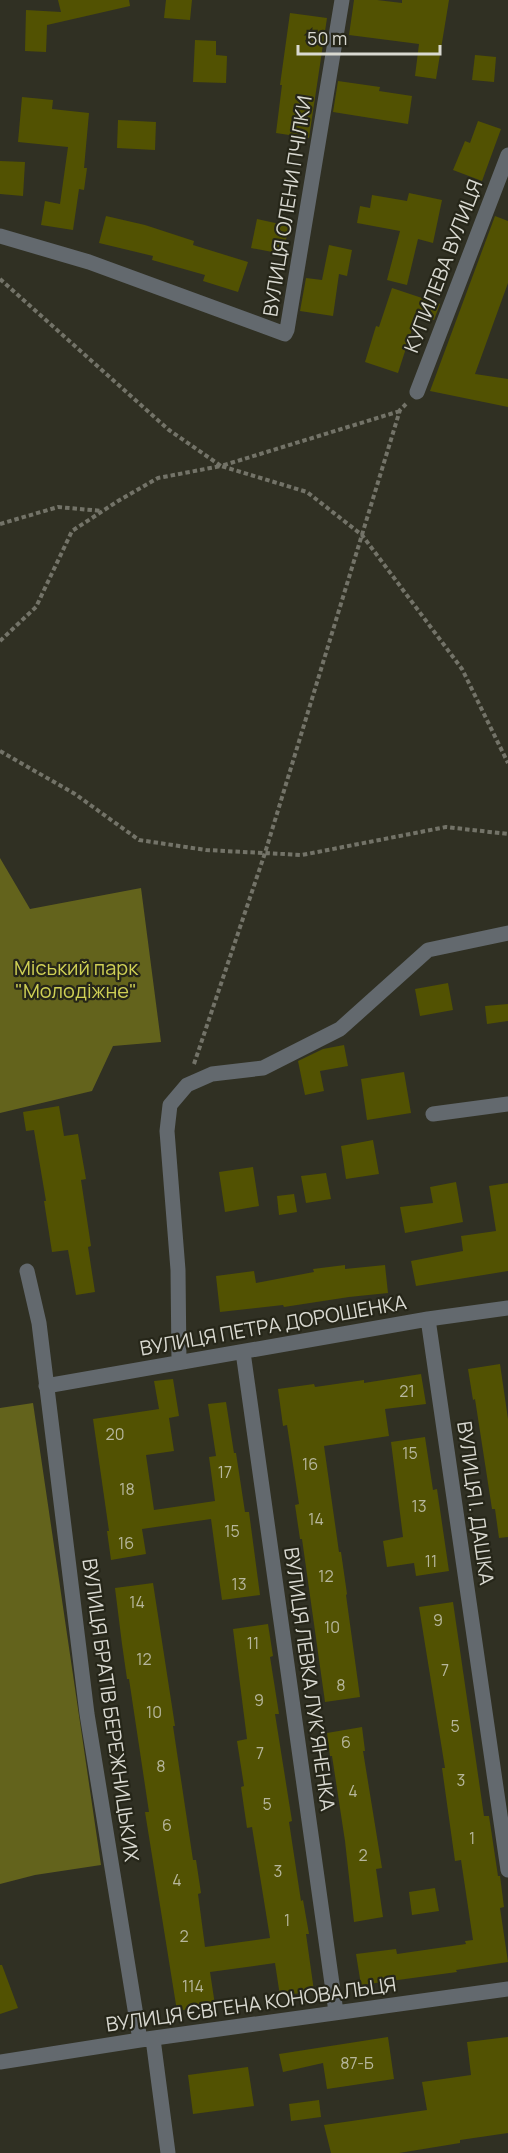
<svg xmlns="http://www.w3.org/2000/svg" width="508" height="2153" font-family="Manrope,sans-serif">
<rect width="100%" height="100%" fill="#303023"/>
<path fill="#63631c" d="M0 858 30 909 141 888 161 1042 113 1046 92 1091 0 1113Z
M33 1403 101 1865 35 1875 0 1884V1408Z"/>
<path fill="#525202" d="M58 0H129L130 6 47 25 46 52 25 51 26 10 61 12Z
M166 0H192L190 20 164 18Z
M354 0H377L402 3V0H449L436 79 415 76 419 44 349 35Z
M290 13 327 18 309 138 276 133 282 85H280Z
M195 40 216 41V55L227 56 226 83 193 82Z
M475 55 496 57 494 82 472 80Z
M338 81 380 87 379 91 412 96 408 124 333 112Z
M22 97 53 100 52 109 89 113 84 168H87L84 190 79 189 73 230 41 225 45 201 60 204 68 147 18 142Z
M118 120 156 122 155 150 117 148Z
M478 121 501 129 482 181 453 170 465 141 470 143Z
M0 161 25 162 23 196 0 194Z
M409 193 442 200 433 243 418 239 407 285 387 280 400 231 357 223 360 206 370 208 372 195 407 201Z
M106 216 145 225 194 241 193 245 248 262 238 292 203 281 205 275 152 260 153 256 99 243Z
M495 216 508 221V283L475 374 508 379V407L430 391Z
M257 219 289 226 283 254 251 248Z
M329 245 352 250 347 276 339 274 333 316 300 311 306 278 322 280Z
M392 288 440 304 434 320 417 314 398 373 365 362 376 326 379 327Z
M448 983 453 1010 420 1016 415 989Z
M508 1004V1021L487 1024 485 1006Z
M344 1045 348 1066 320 1071 324 1091 305 1095 298 1061 323 1049Z
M404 1072 411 1113 367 1120 361 1079Z
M59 1106 64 1136 78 1134 86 1179 81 1180 91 1246 88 1247 95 1292 76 1295 68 1250 52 1252 44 1201H46L34 1130 26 1131 23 1112Z
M373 1140 379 1174 346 1179 341 1146Z
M253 1167 259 1206 225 1212 219 1172Z
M326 1173 331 1199 306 1203 301 1176Z
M456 1182 463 1222 405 1233 400 1207 433 1203 430 1187Z
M508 1183V1271L416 1286 411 1261 463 1251 461 1236 496 1231 489 1186Z
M294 1194 297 1212 279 1215 277 1196Z
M345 1265V1269L385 1265 388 1293 349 1297 284 1307 283 1305 220 1312 216 1276 254 1271 256 1283 314 1272 313 1269Z
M500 1364 508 1419V1537L499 1538 495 1509H492L475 1399 473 1400 468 1369Z
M421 1374 426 1404 385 1409 389 1436 324 1446 339 1552H341L347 1594 346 1595 360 1697 325 1702 302 1539H300L295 1505 299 1504 287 1425 283 1426 278 1389 314 1384 315 1387 364 1380V1383Z
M173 1379 179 1416 169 1418 174 1451 146 1455 154 1510 215 1501 209 1457 216 1456 208 1404 226 1402 234 1453H236L245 1512H249L260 1595 222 1600 211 1519 142 1529 146 1554 111 1560 107 1531H109L93 1419 159 1409 154 1381Z
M425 1437 433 1490 437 1489 449 1571 416 1576 414 1563 387 1567 383 1541 403 1537 391 1442Z
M153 1583 175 1726H173L193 1860H196L201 1893 198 1894 205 1947 270 1938 252 1827 247 1828 241 1787 244 1786 237 1741 247 1739 233 1629 268 1624 273 1656 270 1657 279 1714H275L292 1821 289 1822 301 1901 303 1900 309 1934H306L314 1991 280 1996 275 1963 210 1972 215 2005 177 2011 145 1812H149L129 1679H127L122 1644 115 1588Z
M453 1602 484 1816H489L498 1876H500L504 1907 500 1908 508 1962 456 1970 457 1972 361 1985 356 1954 396 1949 397 1954 466 1944 465 1941 473 1940 461 1860 455 1861 442 1768H445L419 1607Z
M362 1727 365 1751H363L382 1868 376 1869 383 1917 354 1922 345 1841 332 1756H330L327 1733Z
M435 1888 439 1911 412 1915 409 1892Z
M0 1965H2L18 2008 0 2014Z
M388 2037 394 2079 327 2089 323 2063 283 2072 279 2054Z
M508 2037V2133L460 2140V2143L399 2153H331L324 2125 427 2110 422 2082 471 2075 467 2042Z
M248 2067 254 2106 193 2114 188 2075Z
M319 2100 321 2117 291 2121 289 2104Z"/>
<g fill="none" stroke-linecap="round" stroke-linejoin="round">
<path stroke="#737368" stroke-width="4" stroke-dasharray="4.5 3" stroke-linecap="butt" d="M0 279 169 430 221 466 400 411
M0 524 58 507 102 511
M0 641 36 607 72 531 118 501 158 478 221 466 307 492 362 535 462 669 508 763
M0 751 75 794 139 840 206 850 302 855 446 827 508 834
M194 1064 265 853 400 410 406 404"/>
<path stroke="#63696e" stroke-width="15" d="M0 236 89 262 285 334 287 330 342 0
M417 392 508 155
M433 1114 508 1104
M27 1271 39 1323 87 1714 140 2040
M428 1319 508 1870
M243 1352 336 2012
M179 1362 178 1270 167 1131 170 1105 187 1085 212 1074 263 1068 340 1029 428 950 508 933
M46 1386 428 1319 508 1308
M153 2039 168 2153
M0 2062 140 2040 508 1989"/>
</g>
<g text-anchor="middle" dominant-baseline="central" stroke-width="4.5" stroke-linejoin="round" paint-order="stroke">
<g font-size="16" fill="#b7b79d">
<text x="407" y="1391">21</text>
<text x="115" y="1434">20</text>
<text x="410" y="1453">15</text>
<text x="310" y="1464">16</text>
<text x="225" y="1472">17</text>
<text x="127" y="1489">18</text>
<text x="419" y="1506">13</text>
<text x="316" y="1519">14</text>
<text x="232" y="1531">15</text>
<text x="126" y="1543">16</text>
<text x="431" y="1561">11</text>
<text x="326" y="1576">12</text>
<text x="239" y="1584">13</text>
<text x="137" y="1602">14</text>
<text x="438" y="1620">9</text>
<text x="332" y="1627">10</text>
<text x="253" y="1643">11</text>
<text x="144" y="1659">12</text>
<text x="445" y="1670">7</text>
<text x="341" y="1685">8</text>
<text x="259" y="1700">9</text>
<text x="154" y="1712">10</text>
<text x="455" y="1726">5</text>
<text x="346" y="1742">6</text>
<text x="260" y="1753">7</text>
<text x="161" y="1766">8</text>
<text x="461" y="1780">3</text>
<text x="353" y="1791">4</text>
<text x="267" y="1804">5</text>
<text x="167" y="1825">6</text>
<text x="472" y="1838">1</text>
<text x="363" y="1855">2</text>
<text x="278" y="1871">3</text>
<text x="177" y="1880">4</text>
<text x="287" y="1920">1</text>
<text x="184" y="1936">2</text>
<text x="193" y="1986">114</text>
<text x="357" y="2063">87-Б</text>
</g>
<g font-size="20" fill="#d9d9d1" stroke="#262619">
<text transform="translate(287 206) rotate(-81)">ВУЛИЦЯ ОЛЕНИ ПЧІЛКИ</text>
<text transform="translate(443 266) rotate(-69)">КУПИЛЕВА ВУЛИЦЯ</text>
<text transform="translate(273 1325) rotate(-10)">ВУЛИЦЯ ПЕТРА ДОРОШЕНКА</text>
<text transform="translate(476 1503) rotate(82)">ВУЛИЦЯ І. ДАШКА</text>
<text transform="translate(310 1679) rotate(82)">ВУЛИЦЯ ЛЕВКА ЛУК'ЯНЕНКА</text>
<text transform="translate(111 1710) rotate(82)">ВУЛИЦЯ БРАТІВ БЕРЕЖНИЦЬКИХ</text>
<text transform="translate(251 2004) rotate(-8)">ВУЛИЦЯ ЄВГЕНА КОНОВАЛЬЦЯ</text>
</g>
<g font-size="20" fill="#cfd055" stroke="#262619">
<text x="76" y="967">Міський парк<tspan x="76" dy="23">"Молодіжне"</tspan></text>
</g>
</g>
<path d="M298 45v9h142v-9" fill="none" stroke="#d9d9d1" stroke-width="3"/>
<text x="307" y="45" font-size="18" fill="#d9d9d1" stroke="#262619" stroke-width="4.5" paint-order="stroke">50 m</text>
</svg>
